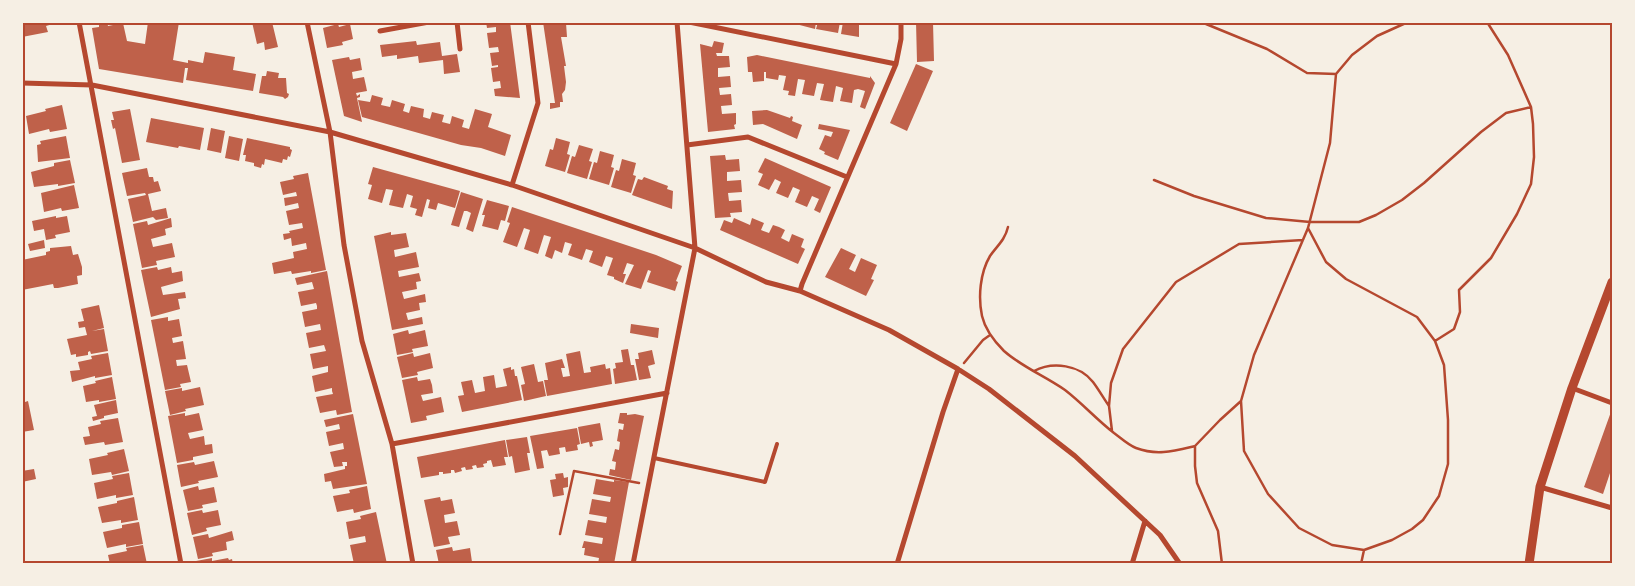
<svg xmlns="http://www.w3.org/2000/svg" width="1635" height="586" font-family="Rubik,sans-serif">
<rect width="100%" height="100%" fill="#f6efe4"/>
<path fill="#bf614a" d="M22 22H56V23L46 26 48 32 22 37Z
M99 22H107L108 26 123 23 127 41 145 44 148 22H179L173 60 188 63V60L203 63 205 52 235 57 233 70 256 74 253 91 186 80 188 68H185L183 83 99 69 92 28 99 27Z
M252 22H272L278 47 265 50 264 42 257 44Z
M486 22H510L520 98 495 96 494 89 501 88 500 81 493 82 491 68 498 67V65L492 66 490 53 499 52 498 47 489 48 487 33 496 32V27L487 28Z
M543 22 566 23 567 37H561L566 66H564L566 82 565 90 562 94 563 102H560V107L550 109V103H555Z
M788 22H816L815 29Z
M818 22H840L838 33 816 29Z
M843 22H859V37L841 34Z
M916 22H933L934 61 917 62Z
M338 24 339 27 350 24 353 39 342 42 343 45 327 48 323 28Z
M416 41 417 45 440 42 442 56 457 54 460 72 444 74 443 60 419 63 418 56 397 59V55L382 57 380 45Z
M714 41 724 43 722 53H716L717 56H729L730 67 718 68V77L730 76 731 87 719 88 720 95 731 94 732 105 721 106 722 114 736 113V124L734 125 735 129 708 132 700 44 712 47Z
M757 55 870 78V76L875 83 865 109 860 107 865 91 858 89 854 90 852 103 840 101 843 88 836 86 833 102 820 100 824 84 817 83 814 96 802 94 805 80 798 79 795 96 788 95 789 91 783 90 786 76 779 75 778 80 766 78V72H764V81L753 82 752 72H748L747 57Z
M349 57 350 60 360 58 362 70 352 72 353 79 364 77 366 86 367 91 356 93 357 96 360 94V97L357 98 362 122 344 116 332 60Z
M916 64 933 71 907 131 890 123Z
M267 71 279 73 278 78H286L287 93 289 94 288 97 285 99 283 97 259 93 262 76H266Z
M372 95 383 98 381 105 390 107 392 100 405 104 403 111 409 113 411 106 424 109 423 117 430 119 432 112 444 115 442 122 450 124 452 116 464 120 462 127 469 129 475 109 492 114 488 127 511 135 505 156 481 148 461 145 362 117 358 100 370 102Z
M62 105 67 129 50 132 49 129 29 134 26 116 46 111 45 109Z
M130 109 140 160 122 163 115 128 113 129 111 120H114L112 112Z
M767 110 790 118 791 116 793 117 792 121 802 125 797 139 763 124 753 125 752 111Z
M151 118 204 128 200 150 179 146 178 148 146 142Z
M819 124 850 130 838 160 824 154 825 152 819 149 825 135 831 137 833 132 818 129Z
M211 128 225 131 221 153 207 150Z
M66 136 70 158 38 162 37 145 41 144 40 141Z
M229 136 243 139 239 161 225 158Z
M247 138 290 147V149L292 150 290 157 288 156 287 160 283 159 282 163 265 159 264 165 262 164 261 168 254 166V163L245 161 246 155H243Z
M556 138 570 142 567 154 570 155 565 172 545 166 550 149 553 150Z
M579 145 593 149 589 161 592 162 587 179 567 173 572 156 575 157Z
M600 151 614 155 611 167 614 168 609 185 589 179 594 162 597 163Z
M725 155 726 160 739 159 740 171 727 172V181L741 180 742 192 728 193 729 201 741 200 742 212 730 213 731 217 715 218 710 156Z
M765 158 831 187 820 213 814 210 819 199 812 196 807 207 795 202 800 190 793 187 788 198 776 193 781 182 775 179 769 190 758 185 763 174 758 172Z
M622 159 636 163 633 175 636 176 631 193 611 187 616 170 619 171Z
M70 160 75 183 58 186V184L34 187 31 172 54 166V163Z
M373 167 460 191 455 208 438 203 436 210 428 208 430 200 427 199 422 217 415 215 417 209 410 207 413 196 407 194 403 208 389 205 393 190 386 189 382 203 368 199 372 185 368 184Z
M147 168 149 177H153L154 182 158 181 161 191 148 194 152 211 166 208 168 218 156 220 153 217 133 222 128 199 146 195 145 193 127 196 122 173Z
M308 173 326 270 311 273V271L292 274 291 271 274 274 272 263 294 258 293 252 307 249 306 243 292 246 291 238 284 240 283 234 290 233 289 231 303 228 302 223 289 225 286 211 299 208 298 203 285 206 284 198 297 196 296 192 283 195 280 182 294 179 293 176Z
M644 177 668 186 667 189 673 191 672 209 632 195 638 179 642 180Z
M74 185 79 208 62 211 61 208 44 212 41 193Z
M461 192 483 199 473 232 466 229 471 213 467 211H464L459 227 451 225Z
M487 200 509 206 505 221 501 220 498 230 482 226 485 215H482Z
M512 207 656 255 682 266 676 281 678 282 675 291 647 282 651 271 648 270 641 289 625 284 634 265 627 263 623 274H626L623 283 614 279V277L607 275 613 258 606 256 602 267 589 262 593 251 586 249 582 260 568 255 572 244 565 242 562 253 555 250 552 259 545 256 551 237 544 235 538 254 524 249 530 230 524 228 517 247 503 242 510 223 507 222Z
M56 216V218L67 216 70 232 55 235 56 238 46 240 44 229 34 231 32 221Z
M171 218 172 227 165 229 166 235 151 239 153 247 172 243 175 257 156 261 157 265 142 268 133 224 147 221 148 225Z
M734 218 750 225 752 218 764 223 761 230 769 233 773 225 779 227 785 230 781 238 789 242 792 234 804 239 801 247 805 249 798 264 720 230 724 220 732 223Z
M391 232V235L406 233 409 247 394 250 395 257 416 252 419 267 398 271 399 277 419 273 421 281 416 282 417 289 402 292 404 299 425 294 426 302 419 303 420 310 406 313 408 320 422 317 423 324 392 330 374 236Z
M44 240 45 248 30 251 28 244Z
M71 246 73 255 78 254 82 267V275L77 276 78 284 58 288H54L53 284 22 290V260L46 255V252L50 251V248Z
M841 248 856 255 849 269 855 272 861 258 877 265 871 279 874 280 866 296 825 277Z
M157 267 158 270 171 267 172 273 182 271 183 281 161 287 163 295 185 292 186 298 178 299 180 309 151 317 141 270Z
M327 271 352 412 337 415 336 410 320 413 316 397 333 394 332 391V388L315 392 312 376 328 372V366L313 369 310 354 326 351 324 345 309 348 306 333 321 330 320 324 305 327 302 312 317 309V306L316 303 301 306 298 292 314 289 312 282 297 285 295 278Z
M99 305 104 328 92 331 104 329 108 351 91 354 90 351 88 352V355L76 357V354L71 355 67 339 87 335 85 327 79 328 78 322 84 321 81 309Z
M168 317V321L179 319 182 336 172 338 173 343 183 341 186 359 176 360 177 366 187 365 191 382 180 384 181 387 165 390 151 320Z
M631 324 659 328 658 338 630 333Z
M408 330 409 334 425 330 428 346 412 349 413 352 397 355 393 334Z
M628 349 631 365H634L637 380 615 384 613 369 616 368 615 363 623 362 621 350Z
M652 350 655 364 648 366 651 378 639 380 635 359H639L638 353Z
M580 351 584 373 591 372 590 367 605 364 606 369 610 368 612 384 547 396 544 380H548L545 363 562 359 565 368H561L563 377 570 376 566 354Z
M108 353 112 375 95 378V376L72 382 70 371 80 370 78 362 92 359 91 356Z
M413 353 414 357 430 353 433 368 417 372 418 375 402 378 397 357Z
M534 364 538 382 543 381 546 396 524 401 521 385 525 384 521 367Z
M511 367V370L514 369 515 376H517L522 400 462 412 458 396 464 395 461 382 472 380 475 393 485 391 483 377 494 375 496 388 507 386 503 369Z
M112 377 116 399 99 402V400L86 402 83 386 96 383 95 381Z
M417 377 418 381 430 379 432 385 433 393 421 395 423 401 441 397 444 412 426 416 427 420 411 423 402 380Z
M200 387 204 405 185 409 186 411 170 415 165 391 182 388V391Z
M116 400 118 413 104 416V418L93 421 92 417 97 416 94 405Z
M28 401 34 430 22 432V403Z
M1612 409V467L1603 494 1584 487Z
M185 413V416L199 413 203 430 188 433 190 439 204 436 205 445 212 444 213 453 193 457V460L177 463 168 416Z
M620 413H627V415L635 414 644 416 631 480 609 475 610 469 615 470 616 462 612 461 615 449 619 450 620 442 617 441 619 429 623 430 624 424 618 423Z
M353 414 367 484 333 489 331 481 325 482 324 474 345 469V466H347V462H342L343 466 334 467 330 452 344 449 343 443 329 446 326 432 340 429 339 424 326 427 324 420Z
M118 418 123 442 105 445 104 442 85 445 83 437 90 436 88 427 101 424 100 421Z
M600 423 603 440 592 442 593 446 590 447 589 442 581 444 578 427Z
M577 428 580 444 577 445 578 450 566 452 565 447 559 448 560 454 549 456 547 450 541 451 544 468 537 469 530 436Z
M527 437 530 453H527L530 470 515 473 512 456 509 457 506 440Z
M505 440 508 457H504L506 465 493 467 491 460 487 461V463L483 464 484 467 477 468 476 465 472 466 473 469 466 470 465 467 461 468 462 471 455 473 454 470H451V473L443 474V472H439V475L421 478 417 457Z
M124 449 129 471 112 475 111 472 92 475 89 459 108 455 107 453Z
M214 461 218 477 198 481 199 483 181 487 177 465 194 462 195 465Z
M34 469 36 479 22 482V471Z
M129 473 133 495 116 498V495L97 499 94 483 113 479 112 476Z
M563 473 564 478 568 477V487L563 488 564 495 553 497 550 480 556 479 555 474Z
M596 479 614 482V480L629 482 614 564H598L599 558 584 555 585 548H582L584 541 602 544 603 538 585 535 588 520 606 523 607 517 589 514 592 499 610 502 611 497 593 494Z
M198 486 199 490 214 487 217 502 202 505 203 508 188 511 183 490Z
M367 486 371 509 354 513 353 509 337 512 333 496 350 493 349 490Z
M134 497 138 520 121 523V520L102 523 98 507 117 503V501Z
M440 497 441 501 452 499 455 513 444 515 445 523 457 521 460 535 448 537 450 544 434 547 424 500Z
M202 510 203 513 218 510 221 525 206 528 207 531 192 535 187 513Z
M376 512 387 564H370V561L354 564 350 545 366 542 365 536 349 539 346 522 361 519 360 516Z
M139 522 143 544 126 547V544L107 548 103 532 122 528V525Z
M232 531 234 540 226 542 227 550 212 553 213 556 198 559 193 537 208 534 209 538Z
M143 545 147 564H110L108 555 127 551 126 548Z
M452 547 453 551 470 548 472 562 463 564H439L436 550Z
M212 558V561L228 558 229 560 232 559 233 564H196V561Z"/>
<g fill="none" stroke-linecap="round" stroke-linejoin="round">
<path stroke="#b5482f" stroke-width="2.5" d="M1206 24 1267 49 1307 73 1336 74
M1154 180 1194 196 1266 218 1310 222H1359L1376 215 1402 200 1424 183 1481 132 1506 113 1531 107
M1008 227C1005 240 997 246 990 256 980 273 978 297 982 316 985 329 994 341 1004 351 1022 367 1045 376 1065 390 1082 403 1097 420 1114 433 1121 438 1128 445 1136 448 1157 456 1174 451 1195 446
M1308 228 1326 262 1346 279 1417 317 1435 341
M964 363 983 340 990 335
M1034 371C1053 361 1080 365 1093 382 1099 390 1104 399 1109 406
M1241 401 1244 451 1268 494 1299 528 1332 545 1364 550 1392 540 1412 529 1423 520 1439 496 1448 464V420L1444 365 1435 341 1454 329 1460 312 1459 290 1491 258 1517 214 1531 184 1534 157 1533 124 1531 107 1508 55 1487 22
M1112 431 1109 406 1111 383 1123 349 1176 282 1239 244 1303 240
M560 534 574 471 639 483
M1222 564 1218 531 1197 483 1195 466V446L1220 420 1241 401 1254 355 1308 228 1330 143 1336 74 1352 55 1377 36 1408 22
M1361 564 1364 550"/>
<path stroke="#b5482f" stroke-width="4" d="M654 458 765 482 777 444"/>
<path stroke="#b5482f" stroke-width="5" d="M79 22 181 564
M307 22 330 132 344 245 362 341 392 444 413 564
M457 22 460 49
M689 22 896 64
M380 31 429 22
M22 83 92 85 330 132 512 185 695 248 766 282 800 291 889 330 958 369 989 389 1075 456 1160 535 1180 564
M687 145 748 137 847 177
M512 185 538 103 528 22
M800 291 802 284 896 64 901 39V22
M1572 388 1612 403
M392 444 667 393
M1540 487 1612 508
M633 564 695 248 677 22
M897 564 943 412 958 369
M1132 564 1145 521"/>
<path stroke="#b5482f" stroke-width="9" d="M1529 564 1540 487 1572 388 1612 282"/>
</g>
<rect width="1635" height="586" fill="none" stroke="#f6efe4" stroke-width="48"/>
<rect x="24" y="24" width="1587" height="538" fill="none" stroke="#b5482f" stroke-width="2"/>
</svg>
